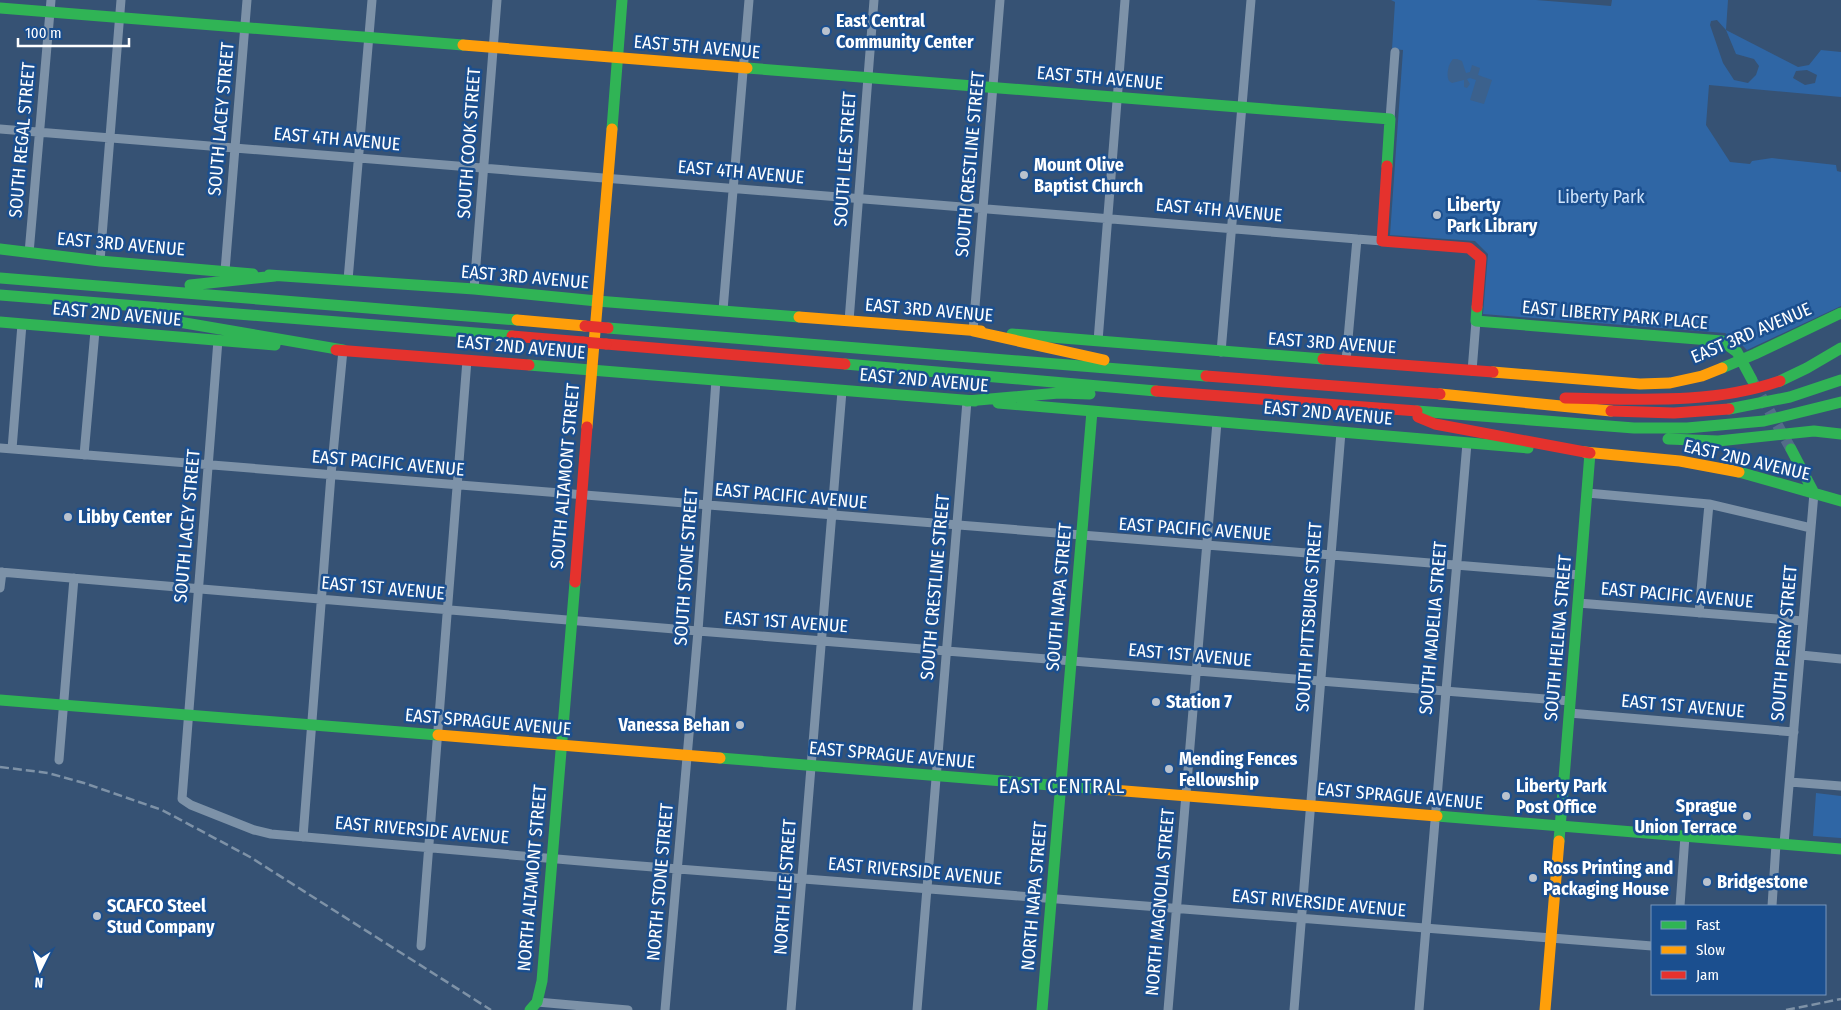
<svg xmlns="http://www.w3.org/2000/svg" width="1841" height="1010" font-family="'Fira Sans Condensed',sans-serif">
<rect width="100%" height="100%" fill="#365274"/>
<path fill="#2f66a5" fill-rule="evenodd" d="M1391 0H1536L1611 6 1612 0H1728L1726 30 1798 67 1809 65 1821 50 1841 52V97L1709 85 1706 125 1730 162 1750 164 1752 161 1772 158 1836 165 1837 171 1841 172V306L1747 350 1736 339 1725 333 1483 314 1488 254 1475 241 1390 235 1403 50 1392 49 1395 2ZM1717 20 1726 30 1736 54 1754 59 1759 66 1756 75 1748 83 1734 80 1723 63 1710 25 1711 21ZM1807 70 1817 75 1815 83 1805 85 1793 78 1796 71Z
M1816 793 1841 796V838L1813 836Z"/>
<path fill="#3b618d" d="M1453 59H1457L1462 61 1466 73 1470 72 1472 65 1480 68 1478 75 1492 80 1484 104 1470 100 1476 80 1470 78 1467 79 1470 84 1467 88 1464 87V80L1452 83 1449 81C1446 75 1448 64 1453 59Z"/>
<g fill="none" stroke-linecap="round" stroke-linejoin="round">
<path stroke="#546c89" stroke-width="11" stroke-dasharray="11 5.5" stroke-linecap="butt" d="M1753 382 1791 449"/>
<path stroke="#7d92a8" stroke-width="9" d="M1390 119 1395 52
M0 129 1382 241
M29 253 51 0
M100 261 121 0
M225 271 247 0
M348 280 372 0
M474 289 497 0
M723 310 749 0
M849 321 874 0
M973 331 1000 0
M218 340 182 799 191 805 254 830 271 834 615 864 1652 946
M1098 341 1125 0
M1221 352 1251 0
M1346 361 1357 239
M1472 371 1476 321
M0 448 1580 575
M12 449 22 324
M84 455 95 331
M1587 493 1709 504 1811 528
M0 572 698 631 1570 701
M0 588 2 572
M1578 603 1803 621
M1699 613 1709 504
M1801 655 1841 659
M1569 713 1794 732
M59 760 74 578
M1790 782 1841 786
M303 837 331 475 343 350
M1784 844 1814 493
M1680 906 1685 836
M1772 906 1776 844
M421 946 467 360
M537 1002 628 1010
M665 1010 698 631 716 380
M791 1010 842 391
M917 1010 967 401
M1168 1010 1217 422
M1294 1010 1341 432
M1419 1010 1467 443"/>
<path stroke="#30b455" stroke-width="11" d="M0 8 463 45
M747 68 1390 119 1387 166
M612 129 622 0
M0 249 100 261 253 274
M269 275 474 289 597 301 799 317
M0 278 517 320
M190 285 275 276
M0 295 512 336
M1477 307 1476 321 1722 341 1737 352 1752 380
M144 316 343 350
M0 322 275 345
M608 328 1206 376
M1012 334 1323 359
M845 364 1156 391
M529 365 975 401
M1722 368 1755 354 1841 313
M1780 381 1807 368 1841 348
M967 401 1059 393 1090 394
M998 403 1528 448
M1729 409 1790 397 1841 380
M1417 411 1634 428H1687L1764 421 1841 402
M1668 439 1718 441 1814 431 1841 434
M1791 449 1814 493
M1739 472 1841 501
M0 700 438 735
M720 758 1100 789
M1437 816 1841 849
M1559 841 1590 453
M530 1010 537 1002 542 981 575 582
M1042 1010 1092 411"/>
<path stroke="#ff9f0a" stroke-width="11" d="M463 45 747 68
M799 317 981 331
M517 320 585 326
M973 331 1104 360
M1493 372 1640 384 1670 383 1702 376 1722 368
M1440 394 1611 411
M587 427 612 129
M1584 452 1680 461 1739 472
M438 735 720 758
M1100 789 1437 816
M1545 1010 1559 841"/>
<path stroke="#e5322d" stroke-width="11" d="M1387 166 1382 241 1469 248 1481 258 1477 307
M512 336 583 342
M606 344 845 364
M336 350 529 365
M1323 359 1493 372
M1206 376 1440 394
M1156 391 1417 411
M1565 398C1637 399 1711 405 1780 381
M1611 411 1674 413 1729 409
M1418 417 1435 424 1590 453
M575 582 587 427"/>
<path stroke="#7e92a7" stroke-width="2.5" stroke-dasharray="9 4" stroke-linecap="butt" d="M0 767 48 773 84 783 162 810 250 857 491 1010
M1786 1010 1841 999"/>
<path stroke="#e5322d" stroke-width="11" d="M585 326 608 328
M583 342 606 344"/>
</g>
<g fill="#b9c2ce" stroke="#1b4f8f" stroke-width="2">
<circle cx="826" cy="31" r="5"/>
<circle cx="1024" cy="175" r="5"/>
<circle cx="1437" cy="215" r="5"/>
<circle cx="68" cy="517" r="5"/>
<circle cx="1156" cy="702" r="5"/>
<circle cx="740" cy="725" r="5"/>
<circle cx="1169" cy="769" r="5"/>
<circle cx="1506" cy="796" r="5"/>
<circle cx="1747" cy="816" r="5"/>
<circle cx="1533" cy="878" r="5"/>
<circle cx="1707" cy="882" r="5"/>
<circle cx="97" cy="916" r="5"/>
</g>
<g text-anchor="middle" dominant-baseline="central" stroke-width="5" stroke-linejoin="round" paint-order="stroke">
<g font-size="18" font-weight="bold" fill="#fff" stroke="#1b4f8f" text-anchor="start">
<text x="836" y="21">East Central<tspan x="836" dy="21">Community Center</tspan></text>
<text x="1034" y="165">Mount Olive<tspan x="1034" dy="21">Baptist Church</tspan></text>
<text x="1447" y="205">Liberty<tspan x="1447" dy="21">Park Library</tspan></text>
<text x="78" y="517">Libby Center</text>
<text x="1166" y="702">Station 7</text>
<text x="730" y="725" text-anchor="end">Vanessa Behan</text>
<text x="1179" y="759">Mending Fences<tspan x="1179" dy="21">Fellowship</tspan></text>
<text x="1516" y="786">Liberty Park<tspan x="1516" dy="21">Post Office</tspan></text>
<text x="1737" y="806" text-anchor="end">Sprague<tspan x="1737" dy="21">Union Terrace</tspan></text>
<text x="1543" y="868">Ross Printing and<tspan x="1543" dy="21">Packaging House</tspan></text>
<text x="1717" y="882">Bridgestone</text>
<text x="107" y="906">SCAFCO Steel<tspan x="107" dy="21">Stud Company</tspan></text>
</g>
<g font-size="18" fill="#fff" stroke="#1b4f8f">
<text transform="translate(697 47) rotate(5)">EAST 5TH AVENUE</text>
<text transform="translate(1100 78) rotate(5)">EAST 5TH AVENUE</text>
<text transform="translate(221 119) rotate(-85)">SOUTH LACEY STREET</text>
<text transform="translate(337 139) rotate(5)">EAST 4TH AVENUE</text>
<text transform="translate(22 140) rotate(-85)">SOUTH REGAL STREET</text>
<text transform="translate(469 143) rotate(-86)">SOUTH COOK STREET</text>
<text transform="translate(845 159) rotate(-86)">SOUTH LEE STREET</text>
<text transform="translate(970 164) rotate(-85)">SOUTH CRESTLINE STREET</text>
<text transform="translate(741 172) rotate(5)">EAST 4TH AVENUE</text>
<text transform="translate(1219 210) rotate(5)">EAST 4TH AVENUE</text>
<text transform="translate(121 244) rotate(5)">EAST 3RD AVENUE</text>
<text transform="translate(525 277) rotate(5)">EAST 3RD AVENUE</text>
<text transform="translate(929 310) rotate(5)">EAST 3RD AVENUE</text>
<text transform="translate(117 314) rotate(5)">EAST 2ND AVENUE</text>
<text transform="translate(1615 315) rotate(5)">EAST LIBERTY PARK PLACE</text>
<text transform="translate(1751 333) rotate(-23)">EAST 3RD AVENUE</text>
<text transform="translate(1332 343) rotate(4)">EAST 3RD AVENUE</text>
<text transform="translate(521 347) rotate(5)">EAST 2ND AVENUE</text>
<text transform="translate(924 380) rotate(5)">EAST 2ND AVENUE</text>
<text transform="translate(1328 413) rotate(5)">EAST 2ND AVENUE</text>
<text transform="translate(1747 460) rotate(13)">EAST 2ND AVENUE</text>
<text transform="translate(388 463) rotate(5)">EAST PACIFIC AVENUE</text>
<text transform="translate(565 476) rotate(-85)">SOUTH ALTAMONT STREET</text>
<text transform="translate(791 496) rotate(5)">EAST PACIFIC AVENUE</text>
<text transform="translate(187 526) rotate(-85)">SOUTH LACEY STREET</text>
<text transform="translate(1195 529) rotate(4)">EAST PACIFIC AVENUE</text>
<text transform="translate(686 567) rotate(-86)">SOUTH STONE STREET</text>
<text transform="translate(935 587) rotate(-85)">SOUTH CRESTLINE STREET</text>
<text transform="translate(383 588) rotate(5)">EAST 1ST AVENUE</text>
<text transform="translate(1677 595) rotate(5)">EAST PACIFIC AVENUE</text>
<text transform="translate(1059 597) rotate(-85)">SOUTH NAPA STREET</text>
<text transform="translate(1309 617) rotate(-86)">SOUTH PITTSBURG STREET</text>
<text transform="translate(786 622) rotate(4)">EAST 1ST AVENUE</text>
<text transform="translate(1433 628) rotate(-85)">SOUTH MADELIA STREET</text>
<text transform="translate(1558 638) rotate(-85)">SOUTH HELENA STREET</text>
<text transform="translate(1784 643) rotate(-85)">SOUTH PERRY STREET</text>
<text transform="translate(1190 655) rotate(5)">EAST 1ST AVENUE</text>
<text transform="translate(1683 706) rotate(5)">EAST 1ST AVENUE</text>
<text transform="translate(488 722) rotate(5)">EAST SPRAGUE AVENUE</text>
<text transform="translate(892 755) rotate(5)">EAST SPRAGUE AVENUE</text>
<text transform="translate(1400 796) rotate(5)">EAST SPRAGUE AVENUE</text>
<text transform="translate(422 830) rotate(5)">EAST RIVERSIDE AVENUE</text>
<text transform="translate(915 871) rotate(5)">EAST RIVERSIDE AVENUE</text>
<text transform="translate(532 878) rotate(-85)">NORTH ALTAMONT STREET</text>
<text transform="translate(660 882) rotate(-85)">NORTH STONE STREET</text>
<text transform="translate(785 887) rotate(-86)">NORTH LEE STREET</text>
<text transform="translate(1034 896) rotate(-85)">NORTH NAPA STREET</text>
<text transform="translate(1160 902) rotate(-85)">NORTH MAGNOLIA STREET</text>
<text transform="translate(1319 903) rotate(5)">EAST RIVERSIDE AVENUE</text>
</g>
<g font-size="18" fill="#cfe3fa" stroke="#1b4f8f">
<text x="1601" y="197">Liberty Park</text>
</g>
<g font-size="20" letter-spacing="1" fill="#fff" stroke="#1b4f8f">
<text x="1062" y="786">EAST CENTRAL</text>
</g>
</g>
<rect x="1651" y="905" width="175" height="90" fill="#1b4f8f" stroke="#7695bc"/>
<rect x="1661" y="921" width="25" height="8" fill="#30b455" stroke="#7695bc"/>
<text x="1696" y="930" font-size="15" fill="#ffffff">Fast</text>
<rect x="1661" y="946" width="25" height="8" fill="#ff9f0a" stroke="#7695bc"/>
<text x="1696" y="955" font-size="15" fill="#ffffff">Slow</text>
<rect x="1661" y="971" width="25" height="8" fill="#e5322d" stroke="#7695bc"/>
<text x="1696" y="980" font-size="15" fill="#ffffff">Jam</text>
<g transform="translate(40 970) rotate(185)" stroke="#1b4f8f" stroke-width="4" paint-order="stroke">
<path d="M0-4L9 19L0 12L-9 19Z" fill="#ffffff"/>
<text y="-8" font-size="14" font-weight="bold" text-anchor="middle" fill="#ffffff">N</text>
</g>
<path d="M18 38v8h111v-8" fill="none" stroke="#ffffff" stroke-width="2.5"/>
<text x="25" y="38" font-size="15" fill="#ffffff" stroke="#1b4f8f" stroke-width="4" paint-order="stroke">100 m</text>
</svg>
